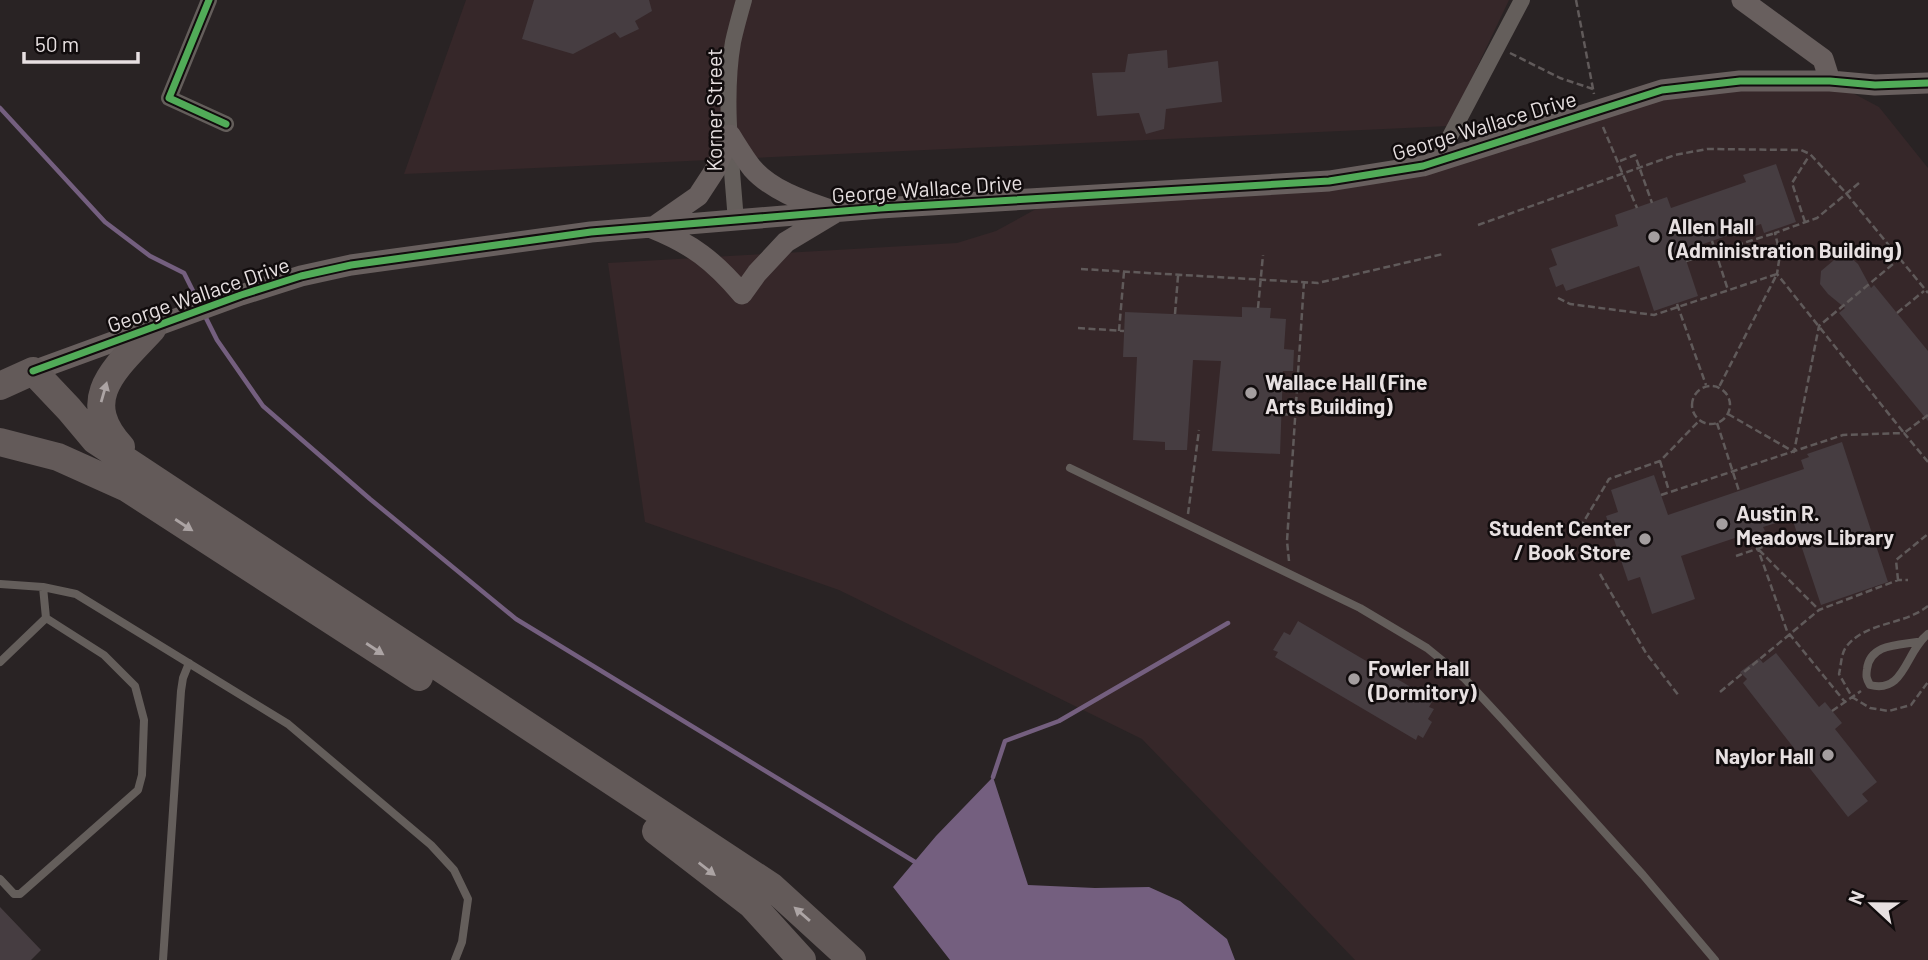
<svg xmlns="http://www.w3.org/2000/svg" width="1928" height="960" font-family="Barlow,sans-serif">
<rect width="100%" height="100%" fill="#292324"/>
<path fill="#362729" d="M466 0H1509L1449 126 404 174Z
M1830 81 1879 107 1928 168V960H1355L1142 739 839 590 645 522 608 263 957 243 996 231 1058 197 1399 171 1662 90Z"/>
<path fill="#745f7f" d="M993 777 1028 885 1095 888 1149 887 1180 901 1227 939 1235 960H950L893 887 936 836Z"/>
<g fill="none" stroke-linecap="round" stroke-linejoin="round">
<path stroke="#745f7f" stroke-width="4.5" d="M0 108 105 222 150 256 184 273 199 303
M204 314 217 340 263 406 370 499 516 619 915 862
M993 777 1005 741 1059 721 1228 623"/>
</g>
<path fill="#463d41" d="M534 0H649L652 11 635 21 639 29 620 38 615 32 573 54 522 39Z
M1167 50 1168 68 1218 61 1222 102 1166 109 1164 129 1146 134 1139 113 1097 116 1092 73 1125 72 1128 54Z
M1776 164 1796 222 1764 233 1761 224 1683 251 1698 296 1654 311 1639 266 1566 291 1563 284 1556 287 1549 268 1557 265 1551 249 1618 226 1615 215 1667 197 1671 208 1746 182 1743 175Z
M1840 255 1849 256 1858 264 1871 288 1874 285 1928 351V421L1839 313 1845 308 1828 294 1820 284 1821 271Z
M1242 307 1271 308 1270 318 1286 319 1284 349 1294 350 1293 371H1283L1280 454 1212 451 1221 361 1193 360 1187 450H1165V442L1133 440 1137 357H1123L1125 312 1242 317Z
M1842 442 1888 582 1821 605 1792 518 1763 527 1765 531 1736 541 1735 538 1681 556 1695 599 1652 614 1640 577 1628 581 1606 516 1618 512 1611 490 1654 475 1668 515 1804 469 1801 460 1809 457 1807 454Z
M1298 621 1433 700 1429 707 1434 709 1428 719 1432 722 1423 738 1418 735 1416 740 1275 657 1278 652 1273 650 1284 632 1290 635Z
M1776 653 1819 707 1825 702 1842 723 1835 729 1877 782 1862 794 1868 801 1848 817 1743 683 1747 679 1740 672 1759 658 1763 663Z
M0 907 41 950 31 960H0Z"/>
<g fill="none" stroke-linecap="round" stroke-linejoin="round">
<path stroke="#605a5a" stroke-width="2.5" stroke-dasharray="7 3.5" stroke-linecap="butt" d="M1576 0 1594 94
M1510 53 1560 78 1593 89
M1603 127 1637 208
M1620 161 1635 155 1652 203
M1859 183 1817 218 1775 233 1780 254 1777 274 1904 433 1928 415
M1805 222 1792 183 1809 156
M1478 225 1675 155 1707 149 1801 150 1810 154 1846 193 1928 293
M1712 241 1728 290
M1686 261 1775 233
M1081 269 1318 283 1443 254
M1558 298 1570 304 1654 315 1777 274 1719 387
M1677 304 1706 385
M1258 308 1263 255
M1897 313 1924 291
M1175 314 1178 276
M1078 328 1124 331
M1119 331 1124 272
M1692 405a19 19 0 1 1 38 0a19 19 0 1 1-38 0Z
M1281 414 1295 415
M1728 414 1794 452 1819 326 1899 259
M1717 423 1739 491
M1660 461 1669 491
M1661 495 1843 435 1904 433 1928 462
M1188 514 1199 430
M1580 528 1609 479 1660 461 1699 421
M1753 535 1787 631 1845 702
M1759 550 1819 610
M1736 556 1798 535
M1289 561 1287 541 1304 282
M1600 574 1646 653 1679 696
M1898 580 1896 560 1928 534
M1928 606C1903 626 1866 621 1846 647 1841 654 1841 666 1839 674L1852 697 1870 708 1889 711 1911 705 1928 682
M1720 692 1819 610 1898 580H1908
M1832 711 1861 691"/>
<path stroke="#645e5b" stroke-width="8" d="M1070 468 1360 608 1427 648 1465 679 1503 720 1643 875 1715 960
M0 584 43 587 46 618 104 655 135 686 144 720 142 775 138 790 20 894H14L0 879
M43 587 76 594 288 724 431 845 454 870 468 899 462 942 455 960
M1917 642C1898 645 1870 644 1867 669 1866 676 1866 678 1870 685 1905 694 1905 652 1928 634
M0 662 46 618
M163 960 181 691 183 678 189 663"/>
<path stroke="#645e5b" stroke-width="16" d="M209 0 169 98 226 124
M1437 161 1522 0
M736 222C732 164 723 99 733 42 736 28 740 14 744 0"/>
<path stroke="#685f5e" stroke-width="21" d="M1742 0 1823 59 1830 81
M730 135C737 146 744 158 752 168 773 192 807 202 836 212L786 242 757 273 742 294C714 261 692 244 652 228L698 196 715 170Z
M33 371 241 295 301 276 351 265 591 232 880 208 1329 181 1423 166 1662 90 1740 81H1830L1875 85 1928 83"/>
<path stroke="#635a59" stroke-width="28" d="M33 371 69 409 95 440 772 887 852 960
M0 386 33 371
M0 442 58 457 127 488 419 677
M121 447C76 398 117 367 152 329
M656 831 752 905 802 960"/>
<g stroke="#110c0d" stroke-width="11">
<path id="cycleway" d="M209 0 169 98 226 124
M33 371 241 295 301 276 351 265 591 232 880 208 1329 181 1423 166 1662 90 1740 81H1830L1875 85 1928 83"/>
</g>
<use href="#cycleway" stroke="#51ab58" stroke-width="7"/>
</g>
<defs><path id="oneway-solid" d="M-6-.8H1V-3.2L6.5 0L1 3.2V.8H-6Z" transform="scale(1.75)"/></defs>
<g fill="#aca4a4">
<use href="#oneway-solid" transform="translate(104 392) rotate(-74)"/>
<use href="#oneway-solid" transform="translate(184 525) rotate(33)"/>
<use href="#oneway-solid" transform="translate(375 649) rotate(33)"/>
<use href="#oneway-solid" transform="translate(707 869) rotate(38)"/>
<use href="#oneway-solid" transform="translate(802 914) rotate(-139)"/>
</g>
<g fill="#a49e9f" stroke="#110c0d" stroke-width="2.5">
<circle cx="1654" cy="237" r="7"/>
<circle cx="1251" cy="393" r="7"/>
<circle cx="1722" cy="524" r="7"/>
<circle cx="1645" cy="539" r="7"/>
<circle cx="1354" cy="679" r="7"/>
<circle cx="1828" cy="755" r="7"/>
</g>
<g text-anchor="middle" dominant-baseline="central" stroke-width="5" stroke-linejoin="round" paint-order="stroke">
<g font-size="21" fill="#e7e0e1" stroke="#110c0d">
<text transform="translate(713 110) rotate(-90)">Korner Street</text>
<text transform="translate(1484 125) rotate(-17)">George Wallace Drive</text>
<text transform="translate(927 188) rotate(-4)">George Wallace Drive</text>
<text transform="translate(198 294) rotate(-19)">George Wallace Drive</text>
</g>
<g font-size="21" font-weight="bold" fill="#e7e0e1" stroke="#110c0d" text-anchor="start">
<text x="1668" y="225">Allen Hall<tspan x="1668" dy="24">(Administration Building)</tspan></text>
<text x="1265" y="381">Wallace Hall (Fine<tspan x="1265" dy="24">Arts Building)</tspan></text>
<text x="1736" y="512">Austin R.<tspan x="1736" dy="24">Meadows Library</tspan></text>
<text x="1631" y="527" text-anchor="end">Student Center<tspan x="1631" dy="24">/ Book Store</tspan></text>
<text x="1368" y="667">Fowler Hall<tspan x="1368" dy="24">(Dormitory)</tspan></text>
<text x="1814" y="755" text-anchor="end">Naylor Hall</text>
</g>
</g>
<g transform="translate(1872 904) rotate(292)" stroke="#110c0d" stroke-width="5" paint-order="stroke">
<path d="M0-5L12 26L0 18L-12 26Z" fill="#e7e0e1"/>
<text y="-10" font-size="19" font-weight="bold" text-anchor="middle" fill="#e7e0e1">N</text>
</g>
<path d="M24 52v10h114v-10" fill="none" stroke="#e7e0e1" stroke-width="3.5"/>
<text x="35" y="52" font-size="21" fill="#e7e0e1" stroke="#110c0d" stroke-width="5" paint-order="stroke">50 m</text>
</svg>
